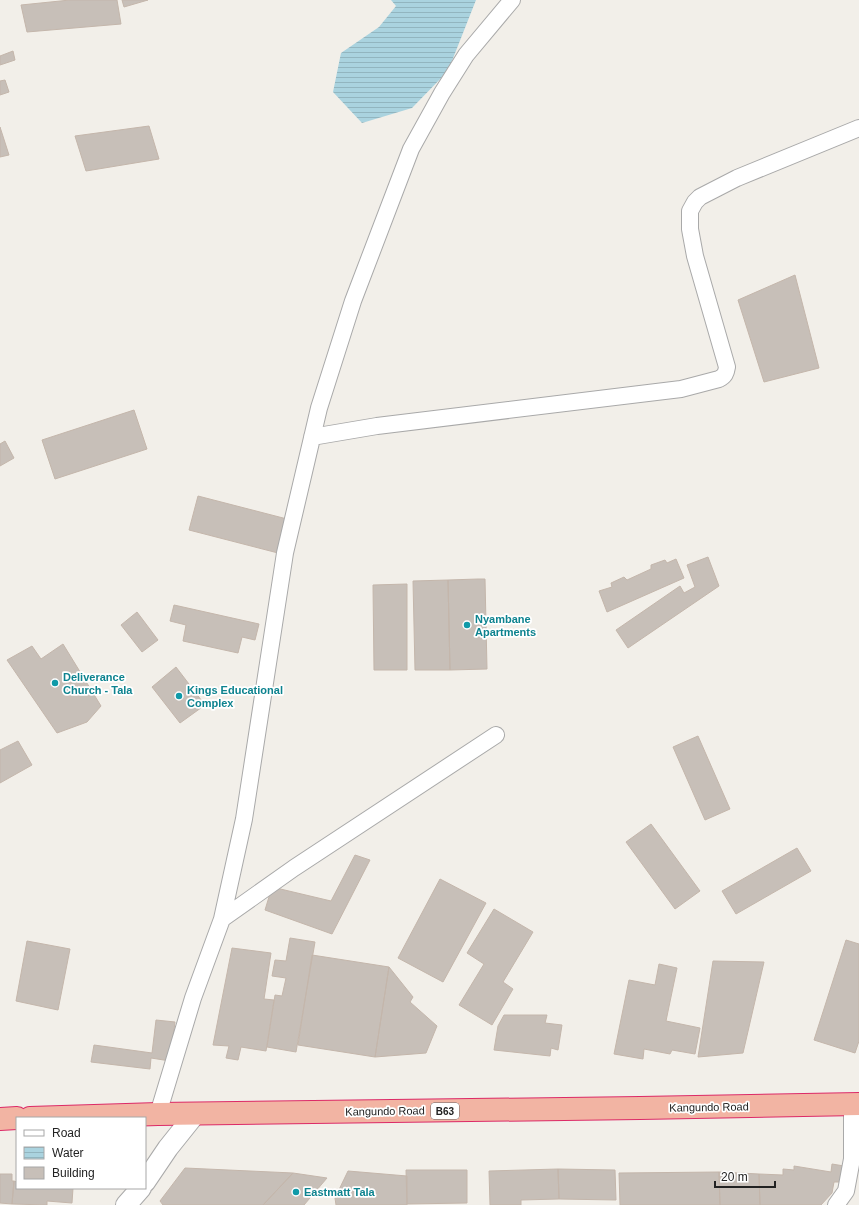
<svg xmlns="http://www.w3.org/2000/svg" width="859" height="1205" font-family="Arial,sans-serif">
<defs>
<pattern id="water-rules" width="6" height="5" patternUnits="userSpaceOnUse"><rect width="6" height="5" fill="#aad3df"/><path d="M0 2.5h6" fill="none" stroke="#92b5bf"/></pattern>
</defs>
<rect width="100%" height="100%" fill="#f2efe9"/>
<path fill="url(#water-rules)" d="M391 0H476L448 71 412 108 362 123 333 92 341 53 379 27 396 6Z"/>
<path fill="#c7bfb8" stroke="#c4b6ab" d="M70 0H117L121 24 27 32 21 5Z
M122 0H148L124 7Z
M13 51 15 60 0 65V56Z
M5 80 9 92 0 95V81Z
M149 126 159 159 86 171 75 136Z
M0 127 9 155 0 157Z
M795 275 819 368 764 382 738 300Z
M134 410 147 449 55 479 42 440Z
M5 441 14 458 0 466V444Z
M198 496 287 519 278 553 189 530Z
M708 557 719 586 628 648 616 630 680 586 684 593 695 587 687 565Z
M676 559 684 578 607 612 599 591 612 587 611 583 624 577 627 580 651 569V565L665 560 667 563Z
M478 579H485L487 669 450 670 448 580Z
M448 580 450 670H415L413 581Z
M407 584V670H374L373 585Z
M174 605 259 624 255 640 242 637 238 653 183 641 186 625 170 621Z
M137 612 158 640 142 652 121 625Z
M63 644 101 706 87 722 57 733 7 660 32 646 41 659Z
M176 667 205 705 180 723 152 687Z
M698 736 730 809 705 820 673 747Z
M18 741 32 765 0 783V750Z
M651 824 700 891 675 909 626 842Z
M797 848 811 871 736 914 722 891Z
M355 855 370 860 332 934 265 910 272 887 331 901Z
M440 879 486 903 443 982 398 958Z
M494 909 533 932 503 982 513 989 492 1025 459 1005 484 964 467 953Z
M290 938 315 942 296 1052 267 1047 275 995 282 996 286 978 272 976 275 960 286 961Z
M846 940 859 944V1041L855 1053 814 1040Z
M27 941 70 949 58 1010 16 1001Z
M232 948 271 953 264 999 274 1000 266 1051 241 1047 238 1060 226 1058 229 1046 213 1045Z
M312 955 389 967 375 1057 298 1045Z
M713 961 764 962 743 1053 698 1057Z
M659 964 677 968 666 1021 700 1028 695 1054 672 1050 670 1054 644 1049 643 1059 614 1054 629 980 655 985Z
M389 967 413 997 410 1002 437 1026 426 1053 375 1057Z
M504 1015H547L545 1023 562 1025 558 1050 551 1048 550 1056 494 1050 498 1026Z
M156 1020 175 1022 170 1061 151 1058 150 1069 91 1062 94 1045 152 1053Z
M832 1164 844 1166 843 1182H834L832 1193 821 1205H760L759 1174 783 1175V1169L794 1170V1166L831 1172Z
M185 1168 293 1173 263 1205H163L160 1201Z
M558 1169 559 1199 521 1200V1205H490L489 1171Z
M558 1169 615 1170 616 1200 559 1199Z
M406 1170H467V1203L407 1204Z
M348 1171 407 1176V1205H336L335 1198Z
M719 1172 720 1205H620L619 1173Z
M719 1172 759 1174 760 1205H720Z
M293 1173 327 1178 304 1205H263Z
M0 1174H12V1181H14L12 1204 0 1203Z
M14 1181 17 1182V1188H73L72 1203 47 1201V1205L12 1204Z"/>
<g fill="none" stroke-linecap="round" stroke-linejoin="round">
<g stroke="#a9a9a9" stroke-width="18">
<path id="minor" d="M312 437 377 426 681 389 719 379C725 376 726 373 727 367L695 256 690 229V211L695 202 700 197 737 178 859 128
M222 919 294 868 496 735
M158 1114 193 998 222 919 244 819 285 553 319 408 353 301 411 149 442 93 466 55 512 0
M836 1205 846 1191 852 1159V1104"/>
</g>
<g stroke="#a9a9a9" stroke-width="22">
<path id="tertiary" d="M145 1182 168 1148 196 1113
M126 1205 141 1188"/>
</g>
<g stroke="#dc2a67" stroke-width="24">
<path id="trunk" d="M30 1118 158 1114 640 1108 859 1104
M0 1119 17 1118"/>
</g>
<use href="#minor" stroke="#fff" stroke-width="16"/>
<use href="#tertiary" stroke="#fff" stroke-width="20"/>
<use href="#trunk" stroke="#f2b4a3" stroke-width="22"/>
</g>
<g fill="#0f9aa8" stroke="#fff" stroke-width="1.5">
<circle cx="467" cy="625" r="4"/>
<circle cx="55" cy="683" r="4"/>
<circle cx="179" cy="696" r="4"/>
<circle cx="296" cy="1192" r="4"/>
</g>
<g text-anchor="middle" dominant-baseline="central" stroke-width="3.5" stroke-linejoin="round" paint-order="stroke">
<rect fill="#fff" stroke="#646464" stroke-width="1" x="431" y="1103" width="28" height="16" rx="3"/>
<g font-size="10" font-weight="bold" fill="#222">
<text x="445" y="1111">B63</text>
</g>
<g font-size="11" font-weight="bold" fill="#0d838f" stroke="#fff" text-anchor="start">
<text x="475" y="619">Nyambane<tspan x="475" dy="13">Apartments</tspan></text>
<text x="63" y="677">Deliverance<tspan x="63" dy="13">Church - Tala</tspan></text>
<text x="187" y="690">Kings Educational<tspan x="187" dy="13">Complex</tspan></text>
<text x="304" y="1192">Eastmatt Tala</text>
</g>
<g font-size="11" fill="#222" stroke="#fff">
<text transform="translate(709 1107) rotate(-1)">Kangundo Road</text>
<text transform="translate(385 1111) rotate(-1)">Kangundo Road</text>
</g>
</g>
<rect x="16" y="1117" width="130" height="72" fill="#ffffff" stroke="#a7a7a7"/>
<rect x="24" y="1130" width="20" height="6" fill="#ffffff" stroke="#a7a7a7"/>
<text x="52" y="1137" font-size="12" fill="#222222">Road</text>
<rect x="24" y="1147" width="20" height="12" fill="url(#water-rules)" stroke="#a7a7a7"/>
<text x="52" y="1157" font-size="12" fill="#222222">Water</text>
<rect x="24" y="1167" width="20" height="12" fill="#c7bfb8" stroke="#a7a7a7"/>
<text x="52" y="1177" font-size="12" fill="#222222">Building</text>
<path d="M715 1181v6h60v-6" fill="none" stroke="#222222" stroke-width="2"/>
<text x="721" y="1181" font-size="12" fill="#222222" stroke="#ffffff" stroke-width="3" paint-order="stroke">20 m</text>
</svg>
